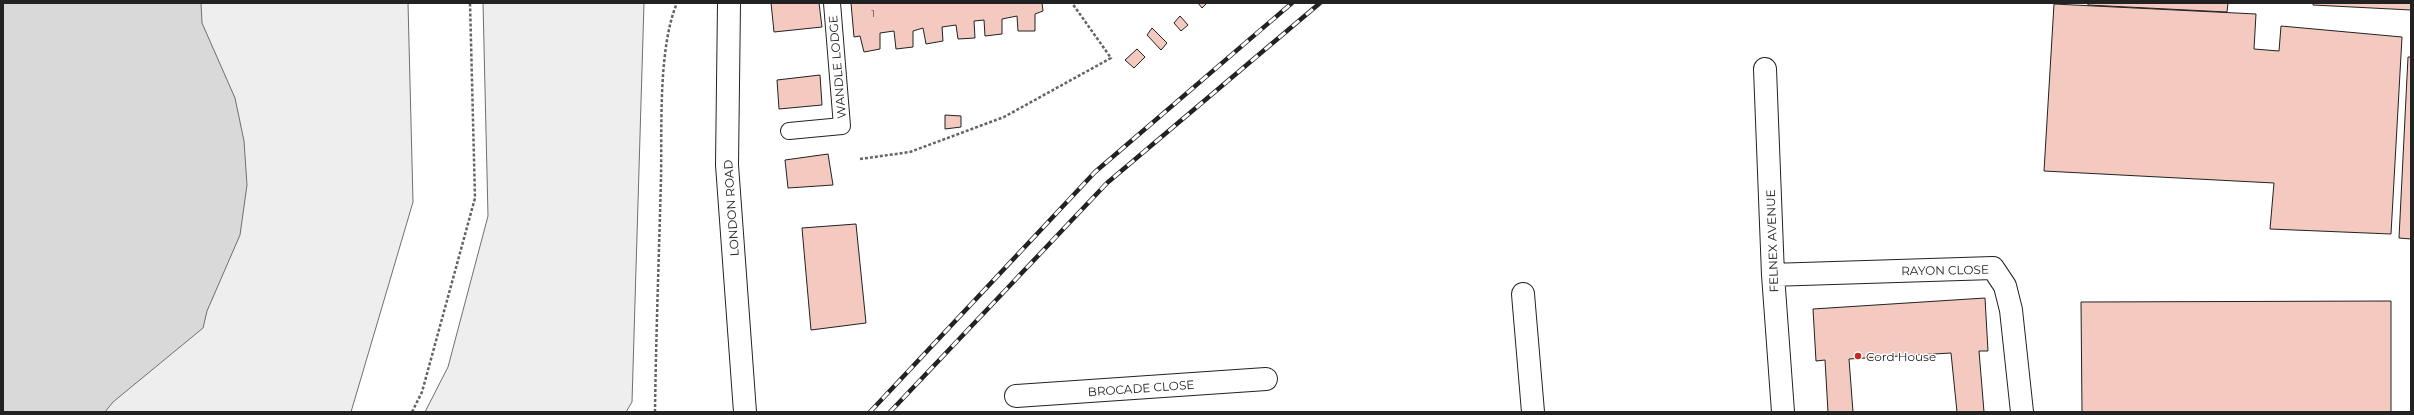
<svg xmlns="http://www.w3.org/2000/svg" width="2414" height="415" font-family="Montserrat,sans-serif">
<rect width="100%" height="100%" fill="#fff"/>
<path fill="#eee" stroke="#6f6f6f" d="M3 3H408L413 202 351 412H3Z
M483 3H644L632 402 626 412H425L448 367 488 216Z"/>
<path fill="#d9d9d9" stroke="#6f6f6f" d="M3 3H201L202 23 235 98 244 141 247 185 240 235 207 311 203 328 113 402 105 412H3Z"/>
<path fill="#f3c9c0" stroke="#222" d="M771 3H819L822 27 774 32Z
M851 3H1042L1043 11 1035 14V31H1018L1017 16 1002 19V34L985 36 984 20 974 21 975 38 958 39 956 25 942 27 943 41 926 44 923 28 913 31V47L896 49 894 31 880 33V49L864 52 860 36 854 37Z
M1198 3H1207L1202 8Z
M2088 3H2228L2227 12 2088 5Z
M2313 3H2411V10L2313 5Z
M2054 4 2256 14 2254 49 2279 51 2281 26 2402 37 2391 234 2270 229 2274 183 2044 171Z
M1180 16 1188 25 1181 31 1174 23Z
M1152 28 1167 43 1161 50 1147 35Z
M1137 49 1145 57 1134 68 1125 60Z
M2408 57H2411V239L2399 238Z
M820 75 822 105 779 109 777 80Z
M945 115 961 116V127L945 129Z
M828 154 833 185 788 188 785 160Z
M856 224 866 323 811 330 802 228Z
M1985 298 1988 351H1979L1984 412H1957L1951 353 1849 359 1853 412H1828L1825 360 1816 361 1813 309Z
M2391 301V412H2082L2081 302Z"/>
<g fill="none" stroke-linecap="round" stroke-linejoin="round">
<g stroke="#222" stroke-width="18">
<path id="service" d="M789 131 842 126 832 3"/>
</g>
<g stroke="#222" stroke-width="24">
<path id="minor" d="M1765 69 1773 275 1783 412
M1773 275 1993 268 2005 286 2011 310 2022 412
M1523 294 1533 412
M1016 396 1266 379"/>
</g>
<g stroke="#222" stroke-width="24">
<path id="primary" d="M729 3 727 165 745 412"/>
</g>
<path stroke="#646464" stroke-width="2.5" stroke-dasharray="3 2" stroke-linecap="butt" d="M860 159 910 152 1004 117 1111 58 1072 3
M412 412 422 392 475 198 470 3
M655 412C656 334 659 256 661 178 662 128 658 48 677 3"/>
<use href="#service" stroke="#fff" stroke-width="16"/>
<use href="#minor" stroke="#fff" stroke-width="22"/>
<use href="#primary" stroke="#fff" stroke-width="22"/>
<g stroke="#222" stroke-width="4.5">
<path id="rail" d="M870 412 1095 172 1292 3
M890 412 1107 183 1320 3"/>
</g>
<use href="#rail" stroke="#fff" stroke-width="3" stroke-dasharray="9" stroke-linecap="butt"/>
</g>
<circle fill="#c62828" stroke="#fff" stroke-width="1.5" cx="1858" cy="356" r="4"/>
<g text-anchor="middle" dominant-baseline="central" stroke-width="3" stroke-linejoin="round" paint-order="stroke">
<g font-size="10" fill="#564c4a">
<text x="873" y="13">1</text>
</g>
<g font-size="12" fill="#222" stroke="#fff">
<text transform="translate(837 67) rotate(-95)">WANDLE LODGE</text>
<text transform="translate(731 208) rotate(-94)">LONDON ROAD</text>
<text transform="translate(1772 241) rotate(-92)">FELNEX AVENUE</text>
<text transform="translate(1945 270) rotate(-1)">RAYON CLOSE</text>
<text transform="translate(1141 388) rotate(-4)">BROCADE CLOSE</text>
</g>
<g font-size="12" fill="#222" stroke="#fff" text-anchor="start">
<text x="1866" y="356">Cord House</text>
</g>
</g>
<rect width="2414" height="415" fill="none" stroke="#222222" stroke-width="8"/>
</svg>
